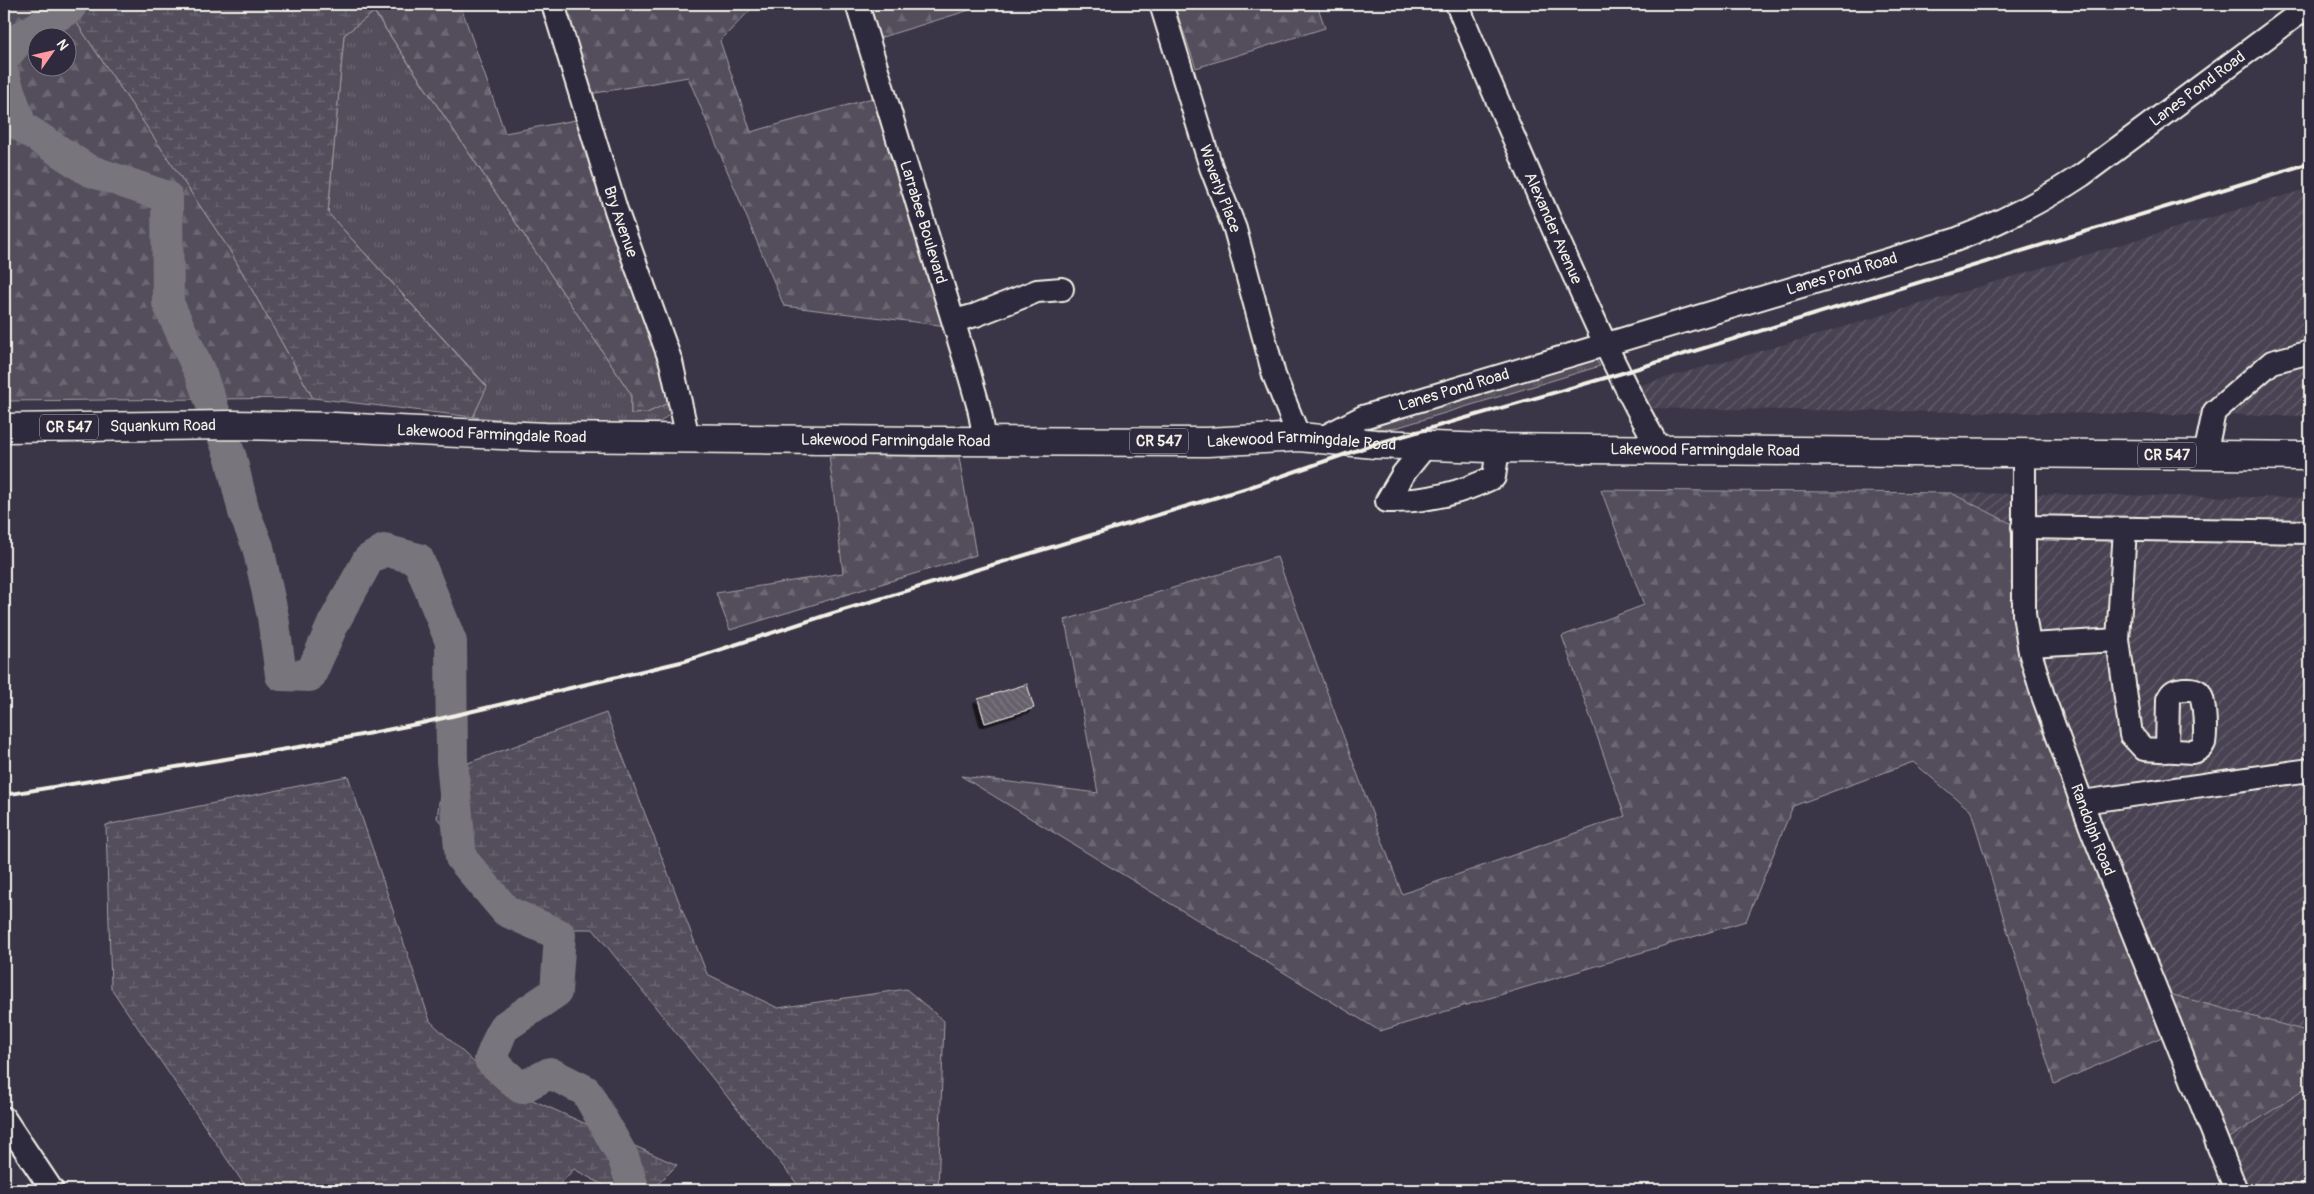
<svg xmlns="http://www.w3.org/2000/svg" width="2314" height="1194" font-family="Pangolin,sans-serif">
<defs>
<pattern id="industrial-furrows" width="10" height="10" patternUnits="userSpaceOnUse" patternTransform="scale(1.25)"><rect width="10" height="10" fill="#484352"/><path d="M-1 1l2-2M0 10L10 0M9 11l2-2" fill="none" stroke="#635f6b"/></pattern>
<pattern id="grass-tufts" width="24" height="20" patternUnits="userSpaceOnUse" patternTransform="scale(1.25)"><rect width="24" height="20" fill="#534e5c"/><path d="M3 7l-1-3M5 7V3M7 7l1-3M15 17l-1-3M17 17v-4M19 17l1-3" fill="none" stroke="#6c6873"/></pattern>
<pattern id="forest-firs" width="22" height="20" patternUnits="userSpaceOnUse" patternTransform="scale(1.25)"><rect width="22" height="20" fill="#534e5c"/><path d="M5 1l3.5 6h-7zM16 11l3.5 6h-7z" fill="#6c6873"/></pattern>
<pattern id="wetland-marsh" width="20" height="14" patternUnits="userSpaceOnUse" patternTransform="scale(1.25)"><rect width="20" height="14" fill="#534e5c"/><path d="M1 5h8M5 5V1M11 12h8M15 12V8" fill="none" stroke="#6c6873"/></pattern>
<pattern id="building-back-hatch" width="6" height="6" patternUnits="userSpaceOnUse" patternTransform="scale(1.25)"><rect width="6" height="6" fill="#65616c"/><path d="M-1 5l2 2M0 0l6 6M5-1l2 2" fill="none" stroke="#7c7881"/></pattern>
<filter id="shadow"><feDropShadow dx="-4.5" dy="4.5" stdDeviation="0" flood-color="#0009"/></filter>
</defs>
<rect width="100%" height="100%" fill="#3b3647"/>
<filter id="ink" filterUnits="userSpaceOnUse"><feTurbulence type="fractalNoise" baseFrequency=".02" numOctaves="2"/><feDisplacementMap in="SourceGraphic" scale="10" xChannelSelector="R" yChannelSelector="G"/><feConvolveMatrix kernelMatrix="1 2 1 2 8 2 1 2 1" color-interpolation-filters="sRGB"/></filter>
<g filter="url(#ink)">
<path fill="url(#industrial-furrows)" d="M2310 188V416L1633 408 1623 390 1820 334Z
M1951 493 2310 498V1032L2155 990 2048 710 2016 526Z
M2310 1086V1190H2235L2217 1146Z"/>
<path fill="url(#grass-tufts)" stroke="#a4a0a2" d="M374 12 631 394V414L647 413 670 402 671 413 659 423 533 422 473 417 487 386 328 213 344 35Z
M1589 359 1596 360 1600 366 1392 429 1373 428V423Z"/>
<path fill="url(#forest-firs)" stroke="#a4a0a2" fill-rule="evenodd" d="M4 4H64L229 249 313 398 4 401ZM38 38H68V68H38Z
M369 4H460L505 133 581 119 664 363 670 402 647 413 631 414V394Z
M555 4H756L720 41 751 132 887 94 964 328 784 306 688 77 584 95Z
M868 4H989L879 38Z
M1174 4H1317L1325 28 1196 68Z
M829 455 959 457 976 555 730 630 716 593 843 573Z
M1601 490 1951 493 2016 526 2048 710 2155 990 2310 1032V1086L2217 1146 2171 1033 2054 1084 1971 811 1913 762 1793 806 1746 921 1380 1031 961 776 1098 793 1065 620 1277 557 1402 894 1625 816 1562 636 1644 605Z"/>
<path fill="url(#wetland-marsh)" stroke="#a4a0a2" d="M64 4H369L374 12 344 35 328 213 487 387 473 417 313 398 229 249Z
M606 713 707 974 778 1008 906 989 944 1021 938 1190H802L593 929H534L437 818 443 772Z
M348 776 430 1021 497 1084 677 1165 652 1190H612L574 1169 554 1190H248L111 988 106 825Z"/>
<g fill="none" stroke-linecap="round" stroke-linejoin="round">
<path stroke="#78747b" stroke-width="32" d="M4 58 21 37 70 8V4
M4 76 21 126 88 170 167 197 168 303 201 375 231 458 244 512 258 547 273 617 281 675 310 676 333 624 368 560 384 550 418 559 451 642 452 761 461 858 506 911 560 935 556 992 503 1028 490 1060 521 1088 550 1073 586 1091 623 1157 634 1190"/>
</g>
<path fill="url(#building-back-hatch)" stroke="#f4f1e8" filter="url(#shadow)" d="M1027 684 1034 708 985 723 978 699Z"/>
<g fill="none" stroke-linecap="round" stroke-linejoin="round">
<g stroke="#f4f1e8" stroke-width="26">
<g id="minor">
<path id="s1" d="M553 4 616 210 671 362 688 438"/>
<path id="s2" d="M857 4 969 373 979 408 985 440"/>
<path id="s3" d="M1161 4 1211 167 1235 229 1274 375 1299 437"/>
<path id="s4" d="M1457 4C1490 85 1525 164 1560 244 1591 313 1621 383 1659 448"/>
<path d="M954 321 976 315 1037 291 1062 289"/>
<path id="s5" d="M1322 438 1363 417 1955 240C2002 222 2040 203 2082 175L2310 5"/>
<path d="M1425 447 1403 474 1387 501C1425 502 1461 493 1494 477L1498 448"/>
<path id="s6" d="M2024 455V614L2030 652 2043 696 2092 830 2236 1190"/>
<path d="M2205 455 2214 412 2272 362 2310 352"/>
<path d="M2023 527 2310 532"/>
<path d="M2125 529 2118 640 2131 735 2144 749 2192 752C2197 751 2202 748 2204 743 2206 733 2205 698 2199 692 2194 688 2189 689 2184 689 2175 690 2172 691 2168 699L2167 751"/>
<path d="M2029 645 2118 640"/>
<path d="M2082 802 2310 770"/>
<path d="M4 1118 52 1190"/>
</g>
</g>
<g stroke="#f4f1e8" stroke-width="31">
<g id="major">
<path id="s7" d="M4 428 232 425 334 427 545 437 926 441 1207 442 1299 437 1375 444 1489 448 2310 456"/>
</g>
</g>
<use href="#minor" stroke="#2f2a3d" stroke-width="22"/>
<use href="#major" stroke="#2f2a3d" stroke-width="28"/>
<path stroke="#f4f1e8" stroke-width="4" d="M4 795 305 746 422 723 685 661 830 614 1247 488 1375 444 1619 374 2310 163"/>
</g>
</g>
<g text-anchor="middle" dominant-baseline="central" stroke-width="4" stroke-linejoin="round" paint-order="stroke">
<g fill="#2f2a3d" stroke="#b9b5b5" stroke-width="1">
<rect x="40" y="414.5" width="58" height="25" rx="4"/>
<rect x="1130" y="428.5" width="58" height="25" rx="4"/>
<rect x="2138" y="442.5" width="58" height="25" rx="4"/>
</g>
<g font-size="15" font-weight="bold" fill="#f4f1e8">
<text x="69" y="427">CR 547</text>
<text x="1159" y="441">CR 547</text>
<text x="2167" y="455">CR 547</text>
</g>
<g font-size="16" fill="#f4f1e8" stroke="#2f2a3d">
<text stroke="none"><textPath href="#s5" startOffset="951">Lanes Pond Road</textPath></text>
<text stroke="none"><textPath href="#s3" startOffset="194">Waverly Place</textPath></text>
<text stroke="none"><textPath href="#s1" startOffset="228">Bry Avenue</textPath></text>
<text stroke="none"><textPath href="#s2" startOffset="228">Larrabee Boulevard</textPath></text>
<text stroke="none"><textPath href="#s4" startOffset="244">Alexander Avenue</textPath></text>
<text stroke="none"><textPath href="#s5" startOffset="546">Lanes Pond Road</textPath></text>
<text stroke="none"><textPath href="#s5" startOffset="141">Lanes Pond Road</textPath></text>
<text stroke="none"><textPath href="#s7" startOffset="159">Squankum Road</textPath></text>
<text stroke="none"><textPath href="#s7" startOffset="488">Lakewood Farmingdale Road</textPath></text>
<text stroke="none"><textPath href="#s7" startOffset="892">Lakewood Farmingdale Road</textPath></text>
<text stroke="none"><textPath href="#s7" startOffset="1298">Lakewood Farmingdale Road</textPath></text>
<text stroke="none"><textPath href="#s7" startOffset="1702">Lakewood Farmingdale Road</textPath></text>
<text stroke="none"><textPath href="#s6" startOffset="386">Randolph Road</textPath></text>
</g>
</g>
<rect width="2314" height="1194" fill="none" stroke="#2f2a3d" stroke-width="20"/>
<rect x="10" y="10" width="2294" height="1174" fill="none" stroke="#f4f1e8" stroke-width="2" filter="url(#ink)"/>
<g transform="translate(52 52) rotate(56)"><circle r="24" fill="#2f2a3d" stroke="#7e7a81"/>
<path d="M0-4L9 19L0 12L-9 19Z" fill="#ff9aa2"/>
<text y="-8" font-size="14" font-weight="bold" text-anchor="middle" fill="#f4f1e8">N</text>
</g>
</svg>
